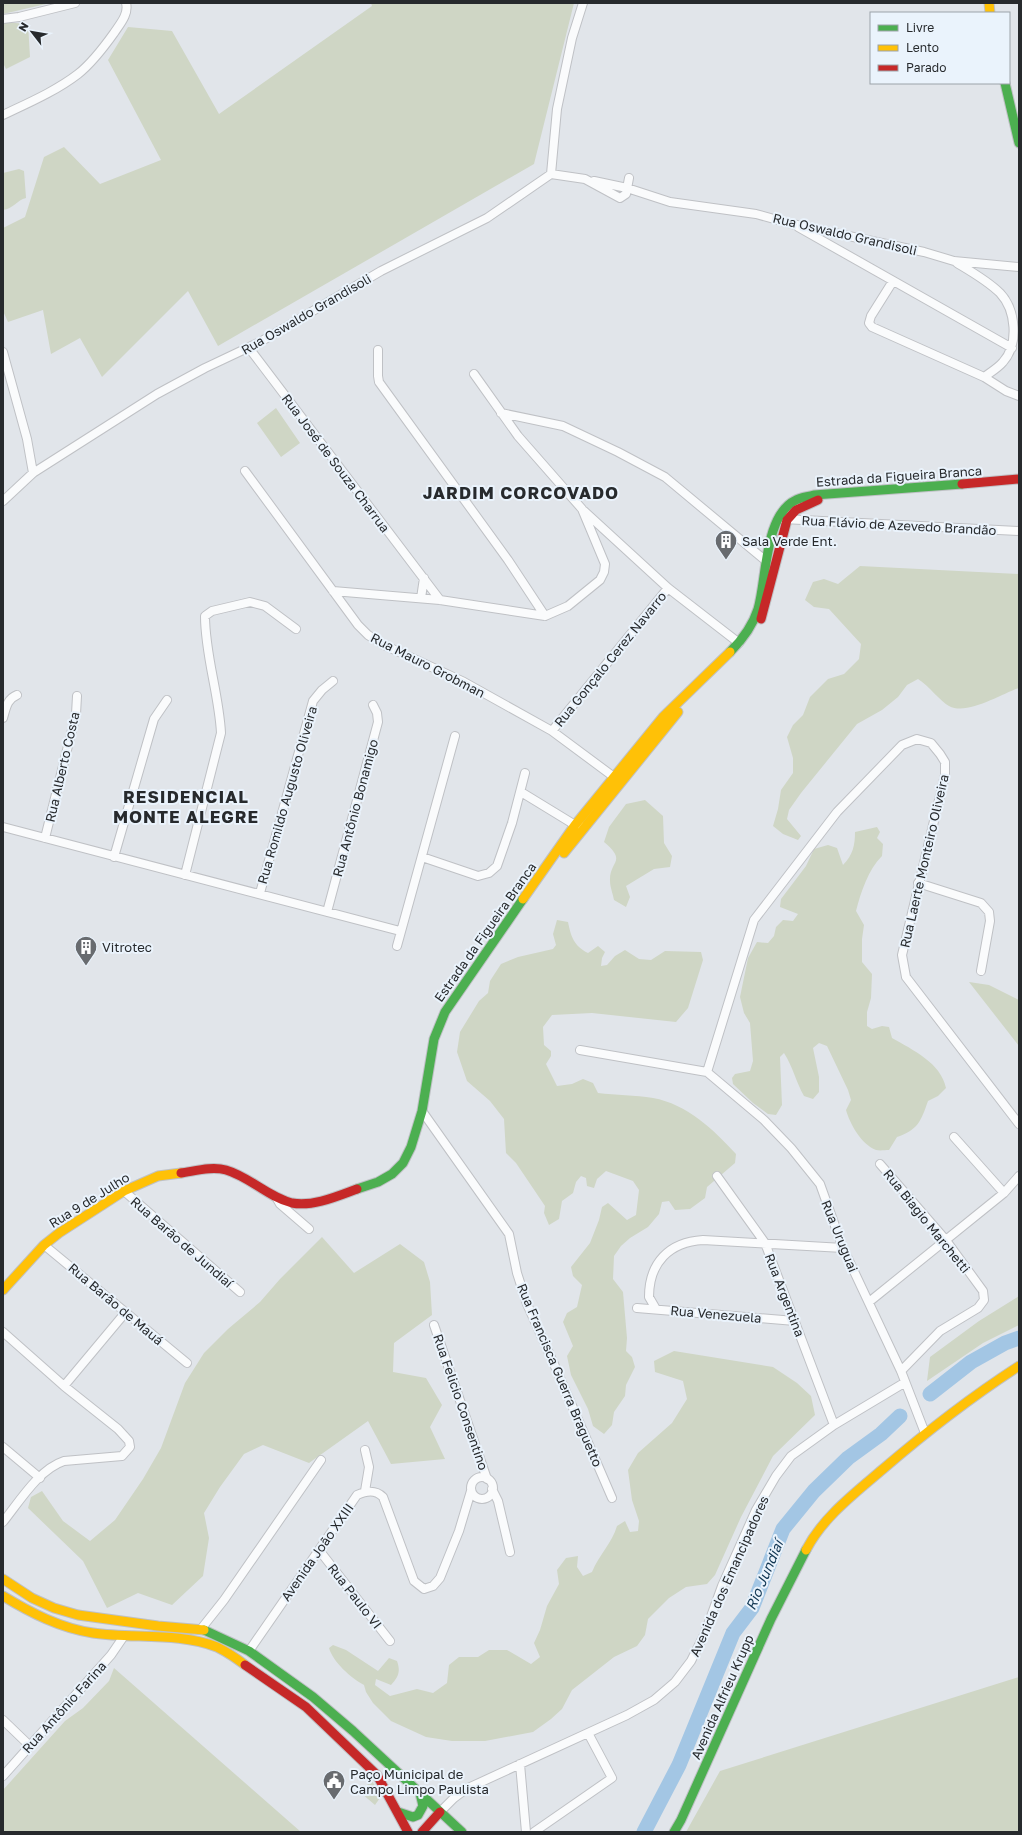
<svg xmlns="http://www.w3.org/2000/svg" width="1022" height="1835" font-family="'Golos Text',sans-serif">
<rect width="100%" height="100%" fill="#e1e5ea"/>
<path fill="#cfd6c5" d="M3 3H50L3 14Z
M371 3H574L534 164 218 346 188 291 102 377 80 338 51 354 43 310 8 322 3 311V228L25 217 44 157 64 147 100 184 161 160 108 60 128 27 172 31 219 114 372 6Z
M3 22 28 24 30 57 6 69 3 63Z
M19 169 24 171 26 198C17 200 13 209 3 210V173Z
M276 408 300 443 281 457 257 423Z
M860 566 1019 574V688C1001 694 967 716 949 706 941 702 929 686 918 679L907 685 898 697 882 710 857 724 801 793 789 810 787 819 801 836 798 840 783 834 773 826 778 809 781 790 793 773V758L787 737 793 725 803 715 810 697 828 679 844 674 859 659 861 644 829 609 814 607 805 600 813 582 824 579 838 584Z
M645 800 663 816 664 843 672 856 670 867 654 869 626 886 630 897 626 907 614 900C613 894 610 887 610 881 609 861 628 862 604 842L609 827 626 804Z
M877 827 880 832 877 838 883 844 882 856C868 870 861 892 856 911L864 925 862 939V962L872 974 871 998 867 1012V1026L872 1029 882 1026 889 1027 892 1038C913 1050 941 1063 946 1088L938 1096 928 1101C921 1121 918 1130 897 1137L889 1150C885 1150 880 1151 876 1150 861 1144 850 1124 846 1110L851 1100 848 1090 827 1046 819 1043 813 1048 819 1077V1092L813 1099 804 1096C796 1082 793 1067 784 1053L780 1057 782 1105 776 1115 768 1114 753 1103 733 1084 732 1078 735 1074 750 1071 753 1061 750 1023 744 1013 740 997 748 958 757 942 768 943 774 936 776 927 783 920 793 921 798 914 780 907 781 899 806 866 814 849 828 845 837 848 843 865C853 855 855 845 855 832Z
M557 920 568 922C571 937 574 946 588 953L598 946 605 952 602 958 601 966 607 965 615 956 625 950 639 959 651 960 665 951 701 952 703 960 688 1008 676 1022 592 1013 552 1015 543 1027 544 1045 551 1051V1056L546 1064 557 1086 572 1084 583 1079 593 1083 598 1093C616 1095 635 1095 653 1098 687 1104 714 1130 736 1154L735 1163 707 1187 705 1198 690 1209 675 1210 669 1201 662 1202 659 1214 648 1227 630 1238 621 1246 614 1256 613 1279 623 1292 627 1338 626 1351 632 1357 635 1367 626 1385 625 1396 614 1412 612 1425 604 1434 593 1426 588 1409 571 1375 567 1356 573 1346 563 1322 567 1313 577 1307 582 1285 573 1276 571 1267 590 1243 599 1220 602 1207 608 1203 627 1220 636 1215 639 1190 633 1181 606 1171 597 1179 594 1188 587 1186 586 1178 581 1176 576 1182 573 1193 562 1201 559 1219 549 1225 544 1213 545 1206 516 1163 506 1153 504 1119 490 1101 467 1081 457 1052 460 1032 479 1001 488 993 490 981 501 964 518 957 553 949 556 945 553 934Z
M969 982 989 985 1019 1000V1046Z
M322 1237 354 1273 400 1244 424 1262 430 1282 432 1315 394 1343 393 1372 426 1378 442 1405 430 1427 445 1459 391 1464 368 1421 309 1463 263 1445 244 1454 220 1487 204 1513 209 1538 203 1576 172 1605 138 1593 107 1608 83 1561 28 1508 31 1497 42 1491 63 1521 90 1541 115 1520 143 1479 161 1448 185 1383 204 1353 228 1329 260 1302 280 1279Z
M1019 1296V1325L983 1343 927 1381 930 1357 979 1321Z
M674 1351 773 1367 797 1383 811 1396 815 1415 773 1456 741 1517 715 1575 707 1584 686 1587 669 1598 648 1619 645 1635 637 1646 614 1657 572 1690 562 1709 551 1719 533 1732 485 1741H452L426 1737 391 1721 373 1703 366 1692 364 1685C351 1678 333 1662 329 1648L333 1645 346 1650 378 1671 389 1658 397 1661C401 1672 398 1677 391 1685L376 1679 375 1685 390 1696 417 1689 433 1693 447 1683 449 1665 459 1657H478L489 1650H507L531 1664 540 1657 534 1643 540 1630 547 1606 559 1584 557 1570 566 1558 578 1556 577 1567 583 1576 592 1572C599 1555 612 1543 617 1526L625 1521 630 1532 638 1531 639 1521 632 1500 628 1470 638 1453 672 1423 687 1399 683 1381 655 1372 654 1361Z
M114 1668 301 1832H3V1790L65 1721 83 1708 109 1681Z
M1019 1677V1832H686L720 1771Z
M371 1780 382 1795 375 1805 361 1793Z"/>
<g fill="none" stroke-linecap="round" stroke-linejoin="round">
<path stroke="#a3c6e4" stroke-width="15" d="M930 1394 971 1362 1005 1343 1019 1338
M644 1832 679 1765 733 1633 752 1608 783 1529 814 1491 848 1458 881 1434 900 1416"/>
<g stroke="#bfc1c5" stroke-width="10">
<path id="street" d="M3 19 19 17 75 3
M3 115C28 103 56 91 78 74 92 63 104 47 114 33 120 24 129 14 126 3
M551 174 557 109 572 38 583 3
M594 181 627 188 670 202 756 214 792 224 924 252 954 261 1019 267
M798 227 1012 348
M957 263C972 272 988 281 1000 293 1016 310 1019 344 1003 362 998 368 991 372 984 377
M893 281 871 316 869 323 872 327 984 377 1006 391 1019 396
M249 348 440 600
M378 350V376L379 382 508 560 545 616
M3 352 27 439 33 473
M501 413 563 426 618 452 665 477 766 561
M245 471 358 625 368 635 384 645 464 682 552 731 618 780
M3 501 33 473 157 394 205 368 260 342 381 271 487 218 551 174 585 179 620 198 626 194 629 178
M584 511 668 588 739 643
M783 519 1019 531
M333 591 440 600 545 616 568 606 600 580 604 572 605 564 582 509 518 436 474 374
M421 598 424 578
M3 718C6 708 7 699 17 695
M552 731 668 588
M521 792 575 825 581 826
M3 827 400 931
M45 838 76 714 77 696
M114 857 154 719 167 700
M422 857 478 876 489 873 497 866 512 823 525 773
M185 875 221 733C219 694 205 655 205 616L212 611 250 602 265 606 296 629
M918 883 981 903 989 912 990 921 981 971
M260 893 313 701 322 690 333 681
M327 912 378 722 377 713 373 705
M397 946 455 736
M580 1050 707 1072
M707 1072 754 920 837 812 902 745 917 739 931 743 940 754 945 762V775L902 955 906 977 1019 1124
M707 1072 764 1120 791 1148 820 1184 843 1248 901 1371 925 1433
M422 1111 509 1234 517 1273 527 1304 554 1364 612 1498
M954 1137 1004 1193
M880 1164 945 1239 983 1291 984 1300 978 1308 940 1331 901 1371
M717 1176 765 1243 834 1425
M124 1191 240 1292
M276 1197 280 1204 309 1229
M44 1245 187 1363
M869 1302 1004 1193 1019 1176
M637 1308 795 1321
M656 1309 649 1297C649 1263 669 1242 703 1240L843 1248
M434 1325 487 1479
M3 1332 64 1386 118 1429 129 1441 130 1447 122 1456 64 1461C39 1469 19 1502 3 1522
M64 1386 125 1313
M3 1447 40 1478
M471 1488a11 11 0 1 1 22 0a11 11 0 1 1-22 0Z
M492 1489 498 1501 510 1552
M365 1491 369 1467 365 1450
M319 1550 390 1641
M201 1629 224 1600 321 1460
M249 1651 357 1495C366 1491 375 1489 383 1497L414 1581 424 1589 433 1586 440 1578 459 1531 471 1491
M3 1720 30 1746
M520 1764 526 1832
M3 1776 111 1655 124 1636
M440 1812 454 1798 466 1789 627 1715 654 1700 675 1682 691 1661 705 1633 722 1586 756 1510 776 1476 791 1456 834 1425 904 1383
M534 1832 612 1778 588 1733"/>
</g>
<g stroke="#bfc1c5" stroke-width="11">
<path id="fast" d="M1005 83 1019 143
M730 652C742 640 753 625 758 609 767 579 764 515 796 500 802 497 808 497 814 495L962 484
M357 1189 378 1182 392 1174 403 1163 411 1147 422 1111 434 1039 445 1012 523 899
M204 1630 249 1651 313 1697 353 1731 462 1832
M398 1812 413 1817 418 1815 423 1806 420 1793
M674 1832 681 1820 771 1619 806 1550"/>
</g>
<g stroke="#bfc1c5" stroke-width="11">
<path id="slow" d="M989 3 990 13
M564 853 678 712
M523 899 575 825 663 717 730 652
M3 1290 44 1245 59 1233 124 1191 158 1176 181 1173
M806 1550C823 1517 855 1493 883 1469 926 1432 971 1397 1019 1366
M3 1579 32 1598 54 1608 78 1615 158 1626 204 1630
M3 1596C31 1613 60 1628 93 1633 133 1639 178 1632 217 1647 227 1652 236 1658 245 1665"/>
</g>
<g stroke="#bfc1c5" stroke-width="11">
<path id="jam" d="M962 484 1019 479
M761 619 787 520 796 510 818 500
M181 1173C195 1171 212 1166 226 1170 250 1177 268 1197 292 1203 313 1207 338 1196 357 1189
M245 1665 306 1707 377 1775 408 1832
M422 1832 440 1812"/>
</g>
<use href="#street" stroke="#fafbfc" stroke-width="8"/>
<use href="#fast" stroke="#4caf50" stroke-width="9"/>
<use href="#slow" stroke="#ffc107" stroke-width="9"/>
<use href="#jam" stroke="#c62828" stroke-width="9"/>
</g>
<defs>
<g id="building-pin" transform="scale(1.15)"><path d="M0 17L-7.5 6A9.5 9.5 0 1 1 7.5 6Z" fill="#686b6f" stroke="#eaf3fc"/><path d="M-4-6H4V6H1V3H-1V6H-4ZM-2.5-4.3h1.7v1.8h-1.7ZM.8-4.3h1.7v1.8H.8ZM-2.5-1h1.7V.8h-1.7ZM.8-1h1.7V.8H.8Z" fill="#fff"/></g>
<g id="civic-pin" transform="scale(1.15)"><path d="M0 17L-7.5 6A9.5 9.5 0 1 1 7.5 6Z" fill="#686b6f" stroke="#eaf3fc"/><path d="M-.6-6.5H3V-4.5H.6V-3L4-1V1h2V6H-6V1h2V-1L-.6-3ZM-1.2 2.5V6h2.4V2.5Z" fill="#fff"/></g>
</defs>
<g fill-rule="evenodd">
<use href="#building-pin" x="726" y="541"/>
<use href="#building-pin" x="86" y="947"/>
<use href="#civic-pin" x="334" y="1781"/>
</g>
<g text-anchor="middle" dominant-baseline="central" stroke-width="4" stroke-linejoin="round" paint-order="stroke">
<g font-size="13" fill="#272a2d" stroke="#eaf3fc">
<text transform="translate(845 234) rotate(13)">Rua Oswaldo Grandisoli</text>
<text transform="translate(306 314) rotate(-30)">Rua Oswaldo Grandisoli</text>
<text transform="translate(336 463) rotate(53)">Rua José de Souza Charrua</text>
<text transform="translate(899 476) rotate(-4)">Estrada da Figueira Branca</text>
<text transform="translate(899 525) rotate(3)">Rua Flávio de Azevedo Brandão</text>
<text transform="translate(610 659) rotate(-51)">Rua Gonçalo Cerez Navarro</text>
<text transform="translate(428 665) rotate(27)">Rua Mauro Grobman</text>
<text transform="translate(62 767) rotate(-77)">Rua Alberto Costa</text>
<text transform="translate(287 795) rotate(-74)">Rua Romildo Augusto Oliveira</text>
<text transform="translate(355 808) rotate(-75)">Rua Antônio Bonamigo</text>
<text transform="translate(924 861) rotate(-77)">Rua Laerte Monteiro Oliveira</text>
<text transform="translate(485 932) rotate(-55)">Estrada da Figueira Branca</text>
<text transform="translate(89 1200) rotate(-32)">Rua 9 de Julho</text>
<text transform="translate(927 1221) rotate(51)">Rua Biagio Marchetti</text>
<text transform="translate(840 1236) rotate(68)">Rua Uruguai</text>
<text transform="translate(182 1242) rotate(41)">Rua Barão de Jundiaí</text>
<text transform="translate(785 1295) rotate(69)">Rua Argentina</text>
<text transform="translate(116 1304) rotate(40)">Rua Barão de Mauá</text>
<text transform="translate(716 1314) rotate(5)">Rua Venezuela</text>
<text transform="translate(560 1375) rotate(67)">Rua Francisca Guerra Braguetto</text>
<text transform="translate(461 1402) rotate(71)">Rua Felicio Consentino</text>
<text transform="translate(317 1552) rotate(-55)">Avenida João XXIII</text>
<text transform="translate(729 1576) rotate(-66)">Avenida dos Emancipadores</text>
<text transform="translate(355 1596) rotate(52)">Rua Paulo VI</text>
<text transform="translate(722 1697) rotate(-66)">Avenida Alfrieu Krupp</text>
<text transform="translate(64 1707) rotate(-48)">Rua Antônio Farina</text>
</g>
<g font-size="13" fill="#272a2d" stroke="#eaf3fc" text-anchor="start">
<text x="742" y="541">Sala Verde Ent.</text>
<text x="102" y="947">Vitrotec</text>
<text x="350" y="1774">Paço Municipal de<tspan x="350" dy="15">Campo Limpo Paulista</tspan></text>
</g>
<g font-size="14" font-style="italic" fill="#103652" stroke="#eaf3fc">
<text transform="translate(764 1575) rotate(-67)">Rio Jundiaí</text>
</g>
<g font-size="17" font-weight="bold" letter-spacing="1" fill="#272a2d" stroke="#eaf3fc">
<text x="521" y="492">JARDIM CORCOVADO</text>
<text x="186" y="796">RESIDENCIAL<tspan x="186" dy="20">MONTE ALEGRE</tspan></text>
</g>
</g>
<rect width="1022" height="1835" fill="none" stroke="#272a2d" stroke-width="8"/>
<rect x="870" y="12" width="140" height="72" fill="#eaf3fc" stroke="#9ca3a9"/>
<rect x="878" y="25" width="20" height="6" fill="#4caf50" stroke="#9ca3a9"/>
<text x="906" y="32" font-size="12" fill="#272a2d">Livre</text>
<rect x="878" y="45" width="20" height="6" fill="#ffc107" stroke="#9ca3a9"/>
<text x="906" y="52" font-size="12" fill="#272a2d">Lento</text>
<rect x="878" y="65" width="20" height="6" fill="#c62828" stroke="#9ca3a9"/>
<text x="906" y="72" font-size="12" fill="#272a2d">Parado</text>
<g transform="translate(32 32) rotate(301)" stroke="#eaf3fc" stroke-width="3" paint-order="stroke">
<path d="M0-3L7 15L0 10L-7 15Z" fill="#272a2d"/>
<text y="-6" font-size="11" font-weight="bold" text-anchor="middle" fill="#272a2d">N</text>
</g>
</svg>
